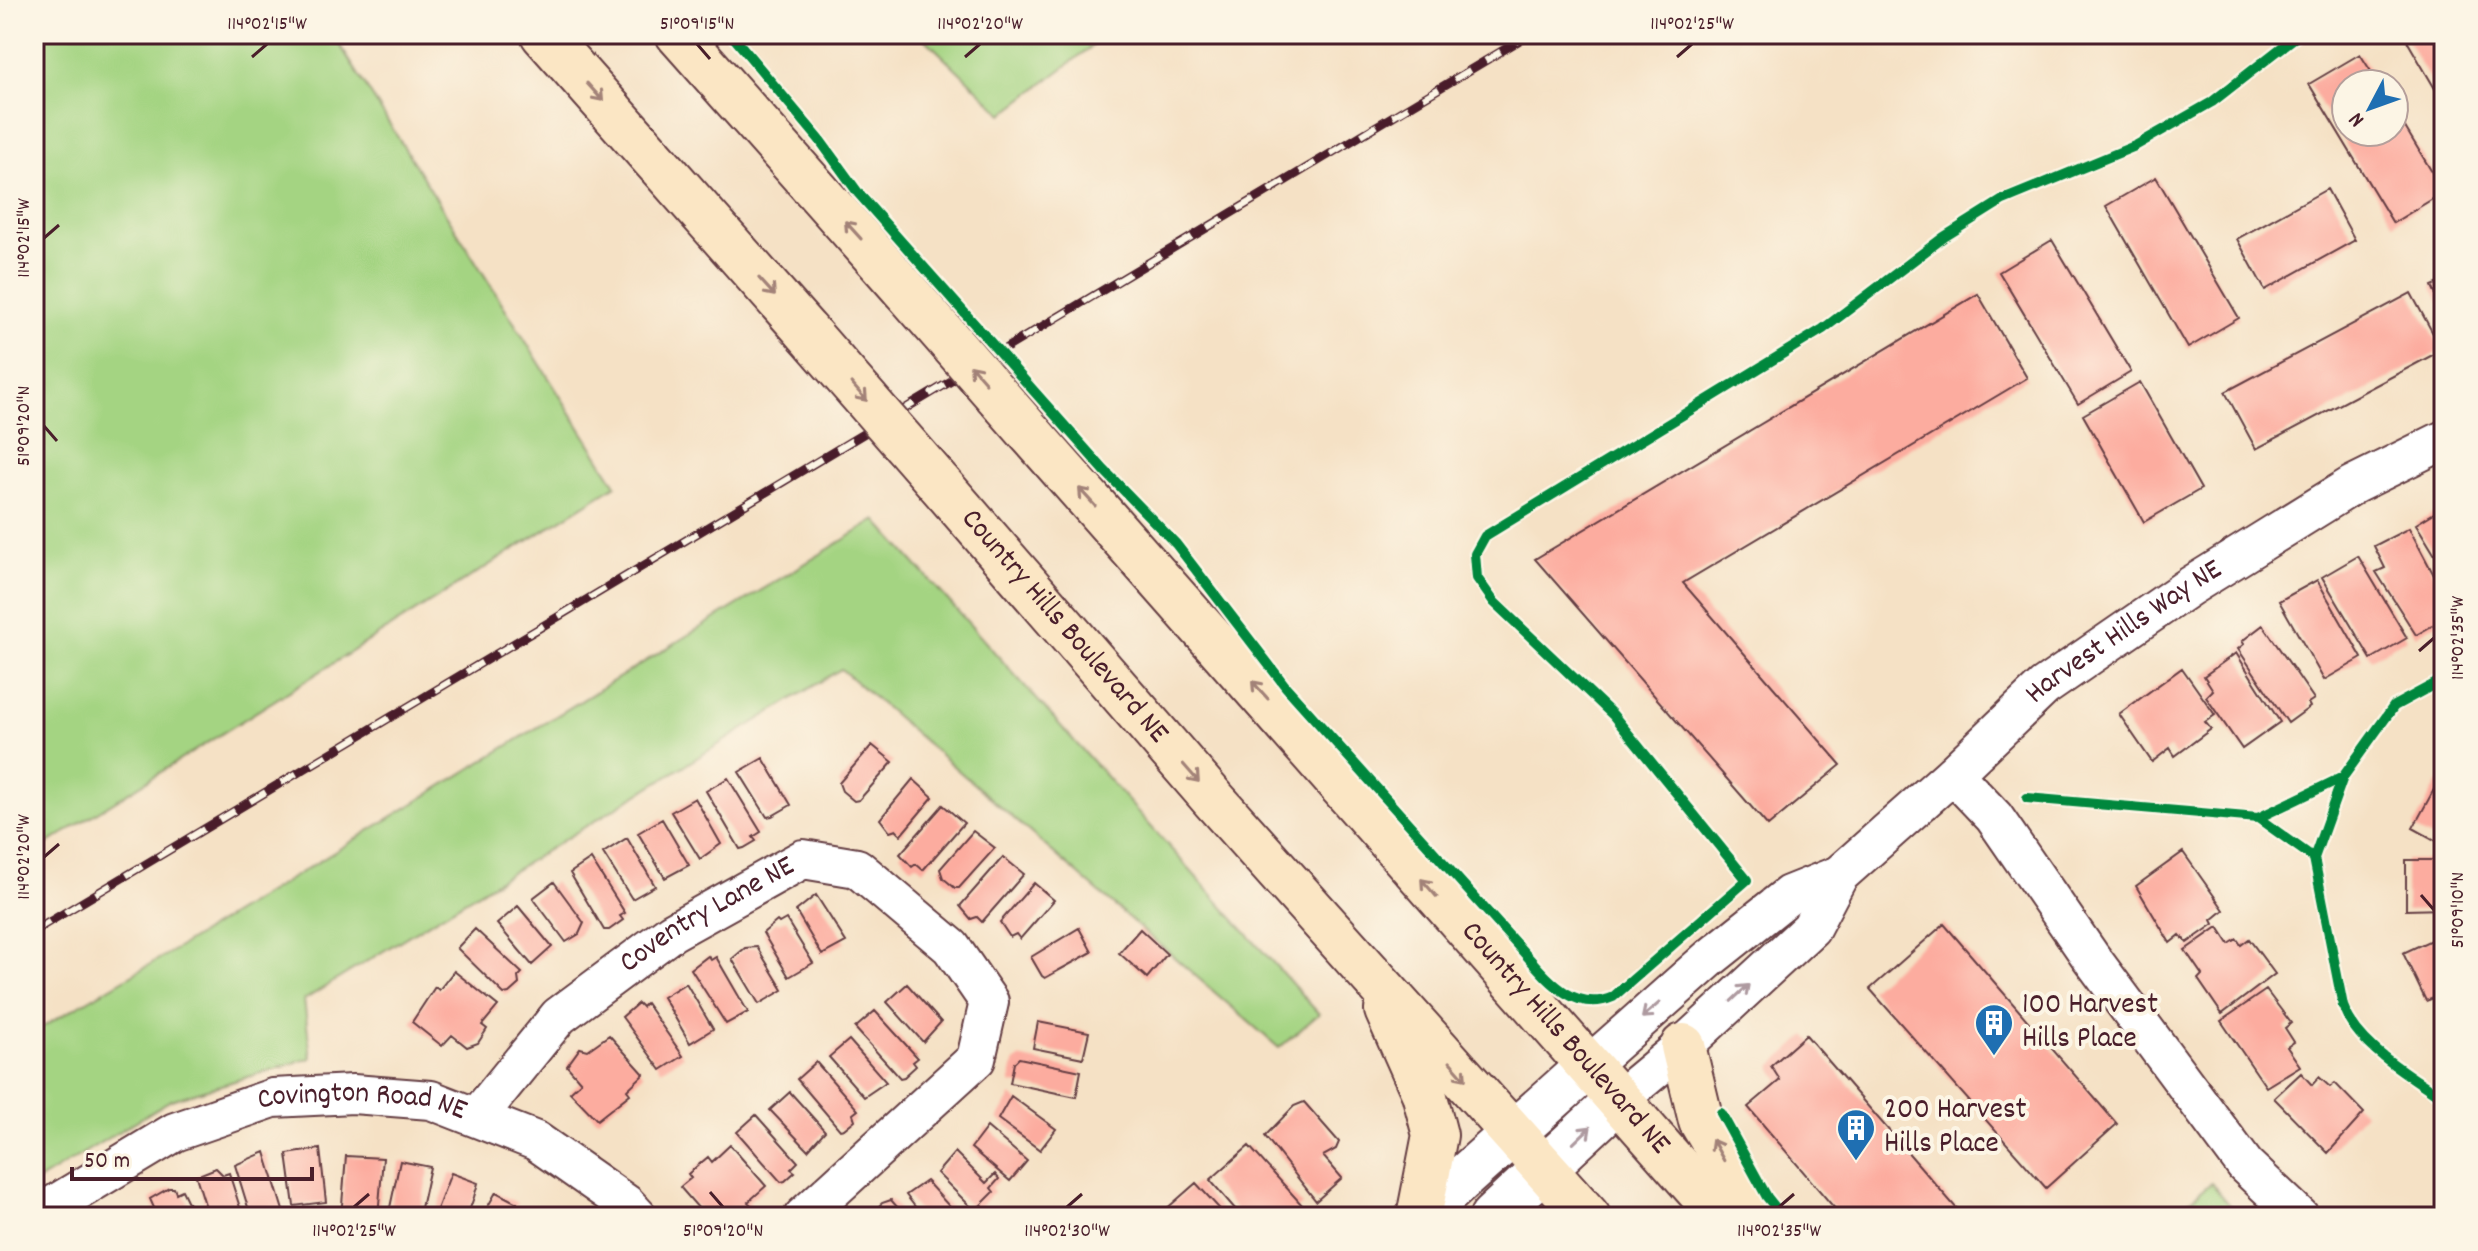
<svg xmlns="http://www.w3.org/2000/svg" width="2478" height="1251" font-family="Dekko,sans-serif">
<rect width="100%" height="100%" fill="#fcf5e5"/>
<filter id="ink" filterUnits="userSpaceOnUse"><feTurbulence type="fractalNoise" baseFrequency=".0125" numOctaves="2"/><feDisplacementMap in="SourceGraphic" scale="16" xChannelSelector="R" yChannelSelector="G"/><feConvolveMatrix kernelMatrix="1 2 1 2 8 2 1 2 1" color-interpolation-filters="sRGB"/></filter>
<filter id="wash" filterUnits="userSpaceOnUse"><feTurbulence type="fractalNoise" baseFrequency=".006" numOctaves="4" result="noise"/><feDisplacementMap in="SourceGraphic" scale="32" xChannelSelector="R" yChannelSelector="G"/><feGaussianBlur stdDeviation="1.8" result="paint"/><feColorMatrix in="noise" values="0 0 0 0 0 0 0 0 0 0 0 0 0 0 0 0 0 1.4 0 .05"/><feComposite in="paint" operator="in"/></filter>
<g filter="url(#wash)">
<rect width="100%" height="100%" fill="#f5e1c5"/>
<path fill="#a4d482" stroke="#777a56" stroke-width="2" d="M34 34H333L616 485 34 852Z
M920 34H1108L1003 114Z
M876 520 1319 1014 1279 1048 841 669 304 1000 311 1058 171 1100 34 1183V1032L176 949Z
M2211 1183 2240 1217H2180L2176 1212Z"/>
<g id="blocks">
<path fill="#fcac9f" d="M2403 34H2444V104Z
M2360 54 2379 84H2346V132H2394V109L2444 192 2393 223 2309 84Z
M2156 177 2239 318 2188 348 2106 206Z
M2327 189 2355 240 2265 290 2237 239Z
M2052 240 2131 372 2078 404 1999 272Z
M2444 281V313L2432 286Z
M2411 293 2442 350 2256 449 2225 392Z
M1978 294 2027 378 1683 583 1841 765 1768 826 1535 559Z
M2140 382 2201 489 2144 522 2083 415Z
M2444 507V570L2416 524Z
M2409 528 2444 594V619L2416 635 2376 572 2385 568 2374 546Z
M2358 556 2407 638 2371 659 2322 577Z
M2317 580 2362 658 2324 680 2279 601Z
M2263 625 2314 699 2308 703 2310 707 2288 723 2238 649 2244 644 2242 641Z
M2236 653 2280 722 2242 749 2206 697 2213 690 2204 676Z
M2182 668 2215 715 2205 722 2211 729 2175 756 2170 748 2152 762 2119 714Z
M872 745 893 762 859 800 854 801 842 791 839 783Z
M763 758 791 805 772 816 767 817 739 772Z
M728 778 761 832 753 837 756 841 744 848 740 849 706 791Z
M913 779 933 797 901 835 896 830 890 832 880 819Z
M2438 782 2444 785V845L2413 828Z
M695 798 721 844 700 859 671 812Z
M943 805 964 823 923 870 916 864 912 867 900 854Z
M662 819 689 865 665 878 638 833Z
M973 831 995 848 959 888H955L943 878 940 869Z
M627 838 655 886 632 899 603 853Z
M2183 852 2224 910 2212 920 2214 924 2187 943 2180 935 2170 943 2136 886Z
M1003 857 1024 874 982 922 977 917 971 919 960 906Z
M591 859 625 913 620 916 623 920 609 930H604L570 873Z
M2406 860H2444V909L2406 910Z
M554 882 584 923 579 934 566 942 533 898Z
M1034 883 1054 900 1020 939 1016 934 1010 937 1000 922Z
M816 895 846 942 822 955 796 911Z
M518 906 552 947 532 965 497 924Z
M786 919 813 963 789 977 763 933 777 921 779 923Z
M1944 924 2117 1124 2046 1188 1870 989Z
M2218 927 2229 944 2237 939 2241 945 2249 939 2275 974 2222 1014 2198 979 2202 975 2185 950Z
M1079 928 1092 952 1045 978 1042 976 1031 957Z
M475 929 522 973 518 977 519 984 509 993 504 994 457 948Z
M1140 929 1167 954 1147 978 1119 953Z
M2444 934V994L2426 1001 2403 953Z
M757 947 783 990 759 1004 732 959 745 948Z
M708 956 711 960 716 957 748 1012 726 1024 691 969Z
M454 971 498 1006 482 1025 487 1029 478 1043 467 1047 452 1035 442 1046 412 1022 435 987 439 990Z
M686 983 713 1029 690 1043 663 997Z
M907 984 941 1022 923 1042 887 1002Z
M2266 990 2291 1023 2285 1028 2294 1042 2287 1047 2300 1066 2266 1087 2221 1021Z
M638 1003 642 1007 646 1003 683 1056 661 1070 622 1017Z
M875 1011 918 1058 913 1062 916 1066 904 1077 900 1078 855 1028Z
M1038 1022 1089 1032 1083 1058 1033 1048Z
M609 1035 644 1074 627 1090 630 1094 597 1120 570 1092 581 1082 567 1066 580 1048 588 1050Z
M1806 1035 1964 1217H1842L1748 1107 1780 1080 1771 1066Z
M849 1040 886 1082 864 1097 829 1057Z
M1019 1058 1081 1071 1076 1097 1010 1083 1014 1063Z
M816 1062 858 1110 853 1114 855 1120 844 1129 840 1130 797 1079Z
M2301 1073 2312 1085 2319 1077 2330 1087 2335 1083 2364 1113 2328 1153 2274 1098Z
M790 1092 825 1131 808 1150 770 1110Z
M1011 1096 1056 1129 1040 1150 998 1119Z
M1304 1102 1339 1142 1336 1149 1323 1156 1342 1178 1316 1201 1265 1136 1294 1106Z
M756 1115 798 1162 791 1169 795 1172 785 1181 781 1182 737 1132Z
M987 1127 1027 1161 1010 1181 971 1148Z
M730 1145 766 1186 748 1202 752 1206 744 1217H725L717 1207 705 1216 680 1187 691 1178 688 1174 708 1157 712 1162Z
M1249 1146 1302 1205 1289 1217H1242L1210 1180Z
M320 1149 326 1202 294 1206 287 1154Z
M265 1152 285 1217H251L235 1165Z
M955 1152 986 1183 995 1174 999 1179 991 1188 994 1192 975 1211 937 1173Z
M346 1156 383 1158 378 1216 341 1217Z
M400 1161 430 1167 419 1217H388Z
M216 1168 223 1175 229 1173 243 1217H209L196 1176Z
M451 1173 478 1183 474 1197 467 1217H434Z
M926 1181 928 1183 959 1217H923L906 1195Z
M1196 1183 1227 1217H1157L1172 1204Z
M169 1188H174L176 1193 182 1190 195 1217H158L150 1199Z
M496 1192 517 1203 514 1209 524 1217H482Z
M891 1200 906 1217H868L882 1203Z"/>
</g>
</g>
<g filter="url(#ink)">
<use href="#blocks" fill-opacity="0" stroke="#643c42" stroke-width="2"/>
<g fill="none" stroke-linecap="round" stroke-linejoin="round">
<g stroke="#643c42" stroke-width="42">
<g id="minor">
<path d="M1953 774 1994 817 2090 956 2245 1165 2300 1217"/>
<path id="s1" d="M1586 1068 1710 958 1789 895 1839 875 1953 774 2044 687 2189 587 2263 541 2353 485 2444 440"/>
<path d="M1618 1100 1683 1046 1811 928 1839 875"/>
<path id="s2" d="M477 1117 559 1016 672 932 803 859 857 868 951 947 989 1002 976 1059 803 1217"/>
<path id="s3" d="M34 1217 175 1132 273 1098 353 1094 431 1100 536 1141 626 1204 638 1217"/>
</g>
</g>
<g stroke="#643c42" stroke-width="48">
<path id="tertiary" d="M1419 1217 1586 1068
M1492 1217 1618 1100"/>
</g>
<g stroke="#643c42" stroke-width="48">
<g id="secondary">
<path d="M543 34 808 333"/>
<path d="M678 34 904 289"/>
<path id="s4" d="M1030 433 1722 1217"/>
<path id="s5" d="M938 482 1214 800 1588 1217"/>
<path d="M1387 1010 1424 1093 1435 1135 1419 1217"/>
<path d="M1683 1046 1701 1121 1758 1217"/>
</g>
</g>
<use href="#minor" stroke="#fff" stroke-width="38"/>
<use href="#tertiary" stroke="#fff" stroke-width="44"/>
<use href="#secondary" stroke="#fbe6c4" stroke-width="44"/>
<g stroke="#4a1f2b" stroke-width="9">
<path id="rail" d="M34 931 1530 34"/>
</g>
<use href="#rail" stroke="#fcf5e5" stroke-width="6" stroke-dasharray="18" stroke-linecap="butt"/>
<g stroke="#643c42" stroke-width="48" stroke-linecap="butt">
<path id="secondary-bridge" d="M904 289 1030 433
M808 333 938 482"/>
</g>
<use href="#secondary-bridge" stroke="#fbe6c4" stroke-width="44"/>
<g stroke="#fcf5e5" stroke-width="15">
<path id="cycleway" d="M731 34 819 139 859 194 1104 470 1176 544 1286 687 1527 956C1550 982 1576 1013 1613 997L1747 880 1613 715 1494 602 1477 578 1475 554 1485 536 1823 329 1944 237 2003 200 2135 146 2212 102 2299 34
M2343 777 2394 706 2444 679
M2027 798 2258 818 2314 858 2343 777 2258 818
M2314 858 2343 1006C2358 1047 2409 1074 2444 1099
M1721 1113 1767 1197 1783 1217"/>
</g>
<use href="#cycleway" stroke="#00873e" stroke-width="10"/>
</g>
<defs><path id="oneway-shaft" d="M-6 0H5M1.5-3L5.5 0L1.5 3" fill="none" stroke-width="1.6" stroke-linecap="round" stroke-linejoin="round" transform="scale(2)"/></defs>
<g stroke="#a28278">
<use href="#oneway-shaft" transform="translate(595 92) rotate(48)"/>
<use href="#oneway-shaft" transform="translate(853 230) rotate(-132)"/>
<use href="#oneway-shaft" transform="translate(767 287) rotate(48)"/>
<use href="#oneway-shaft" transform="translate(978 374) rotate(-131)"/>
<use href="#oneway-shaft" transform="translate(859 392) rotate(49)"/>
<use href="#oneway-shaft" transform="translate(1087 497) rotate(-132)"/>
<use href="#oneway-shaft" transform="translate(1260 690) rotate(-132)"/>
<use href="#oneway-shaft" transform="translate(1191 773) rotate(49)"/>
<use href="#oneway-shaft" transform="translate(1429 888) rotate(-131)"/>
<use href="#oneway-shaft" transform="translate(1458 1071) rotate(49)"/>
<use href="#oneway-shaft" transform="translate(1718 1150) rotate(-119)"/>
</g>
<g stroke="#ae9aa0">
<use href="#oneway-shaft" transform="translate(1740 993) rotate(-43)"/>
<use href="#oneway-shaft" transform="translate(1651 1010) rotate(139)"/>
<use href="#oneway-shaft" transform="translate(1582 1135) rotate(-44)"/>
</g>
</g>
<path fill="none" stroke="#4a1f2b" stroke-width="3" d="M697 44 710 59M252 57 267 44M965 57 980 44M1677 57 1692 44M44 238 59 225M44 426 57 441M2419 651 2434 638M44 857 59 844M2421 895 2434 910M710 1192 723 1207M354 1207 369 1194M1067 1207 1082 1194M1779 1207 1794 1194"/>
<defs>
<g id="building-pin" transform="scale(2)"><path d="M0 17L-7.5 6A9.5 9.5 0 1 1 7.5 6Z" fill="#1f6fb2" stroke="#fcf5e5"/><path d="M-4-6H4V6H1V3H-1V6H-4ZM-2.5-4.3h1.7v1.8h-1.7ZM.8-4.3h1.7v1.8H.8ZM-2.5-1h1.7V.8h-1.7ZM.8-1h1.7V.8H.8Z" fill="#fff"/></g>
</defs>
<g fill-rule="evenodd">
<use href="#building-pin" x="1994" y="1023"/>
<use href="#building-pin" x="1856" y="1128"/>
</g>
<g text-anchor="middle" dominant-baseline="central" stroke-width="8" stroke-linejoin="round" paint-order="stroke">
<g font-size="30" fill="#4a1f2b" stroke="#fcf5e5">
<text stroke="none"><textPath href="#s5" startOffset="192">Country Hills Boulevard NE</textPath></text>
<text stroke="none"><textPath href="#s1" startOffset="696">Harvest Hills Way NE</textPath></text>
<text stroke="none"><textPath href="#s2" startOffset="310">Coventry Lane NE</textPath></text>
<text stroke="none"><textPath href="#s4" startOffset="808">Country Hills Boulevard NE</textPath></text>
<text stroke="none"><textPath href="#s3" startOffset="358">Covington Road NE</textPath></text>
</g>
<g font-size="30" fill="#4a1f2b" stroke="#fcf5e5" text-anchor="start">
<text x="2022" y="1006">100 Harvest<tspan x="2022" dy="34">Hills Place</tspan></text>
<text x="1884" y="1111">200 Harvest<tspan x="1884" dy="34">Hills Place</tspan></text>
</g>
</g>
<rect width="2478" height="1251" fill="none" stroke="#fcf5e5" stroke-width="88"/>
<g transform="translate(2370 108) rotate(229)"><circle r="38" fill="#fcf5e5" stroke="#b59f9b" stroke-width="2"/>
<path d="M0-6L14 30L0 20L-14 30Z" fill="#1f6fb2"/>
<text y="-12" font-size="22" font-weight="bold" text-anchor="middle" fill="#4a1f2b">N</text>
</g>
<path d="M72 1167v12h240v-12" fill="none" stroke="#4a1f2b" stroke-width="4"/>
<text x="84" y="1167" font-size="24" fill="#4a1f2b" stroke="#fcf5e5" stroke-width="6" paint-order="stroke">50 m</text>
<rect x="44" y="44" width="2390" height="1163" fill="none" stroke="#4a1f2b" stroke-width="3"/>
<g font-size="20" text-anchor="middle" fill="#4a1f2b">
<text x="267" y="29">114°02'15"W</text>
<text x="697" y="29">51°09'15"N</text>
<text x="980" y="29">114°02'20"W</text>
<text x="1692" y="29">114°02'25"W</text>
<text transform="translate(22 238) rotate(-90)" y="7">114°02'15"W</text>
<text transform="translate(22 426) rotate(-90)" y="7">51°09'20"N</text>
<text transform="translate(2456 638) rotate(-90)" y="7">114°02'35"W</text>
<text transform="translate(22 857) rotate(-90)" y="7">114°02'20"W</text>
<text transform="translate(2456 910) rotate(-90)" y="7">51°09'10"N</text>
<text x="354" y="1236">114°02'25"W</text>
<text x="723" y="1236">51°09'20"N</text>
<text x="1067" y="1236">114°02'30"W</text>
<text x="1779" y="1236">114°02'35"W</text>
</g>
</svg>
